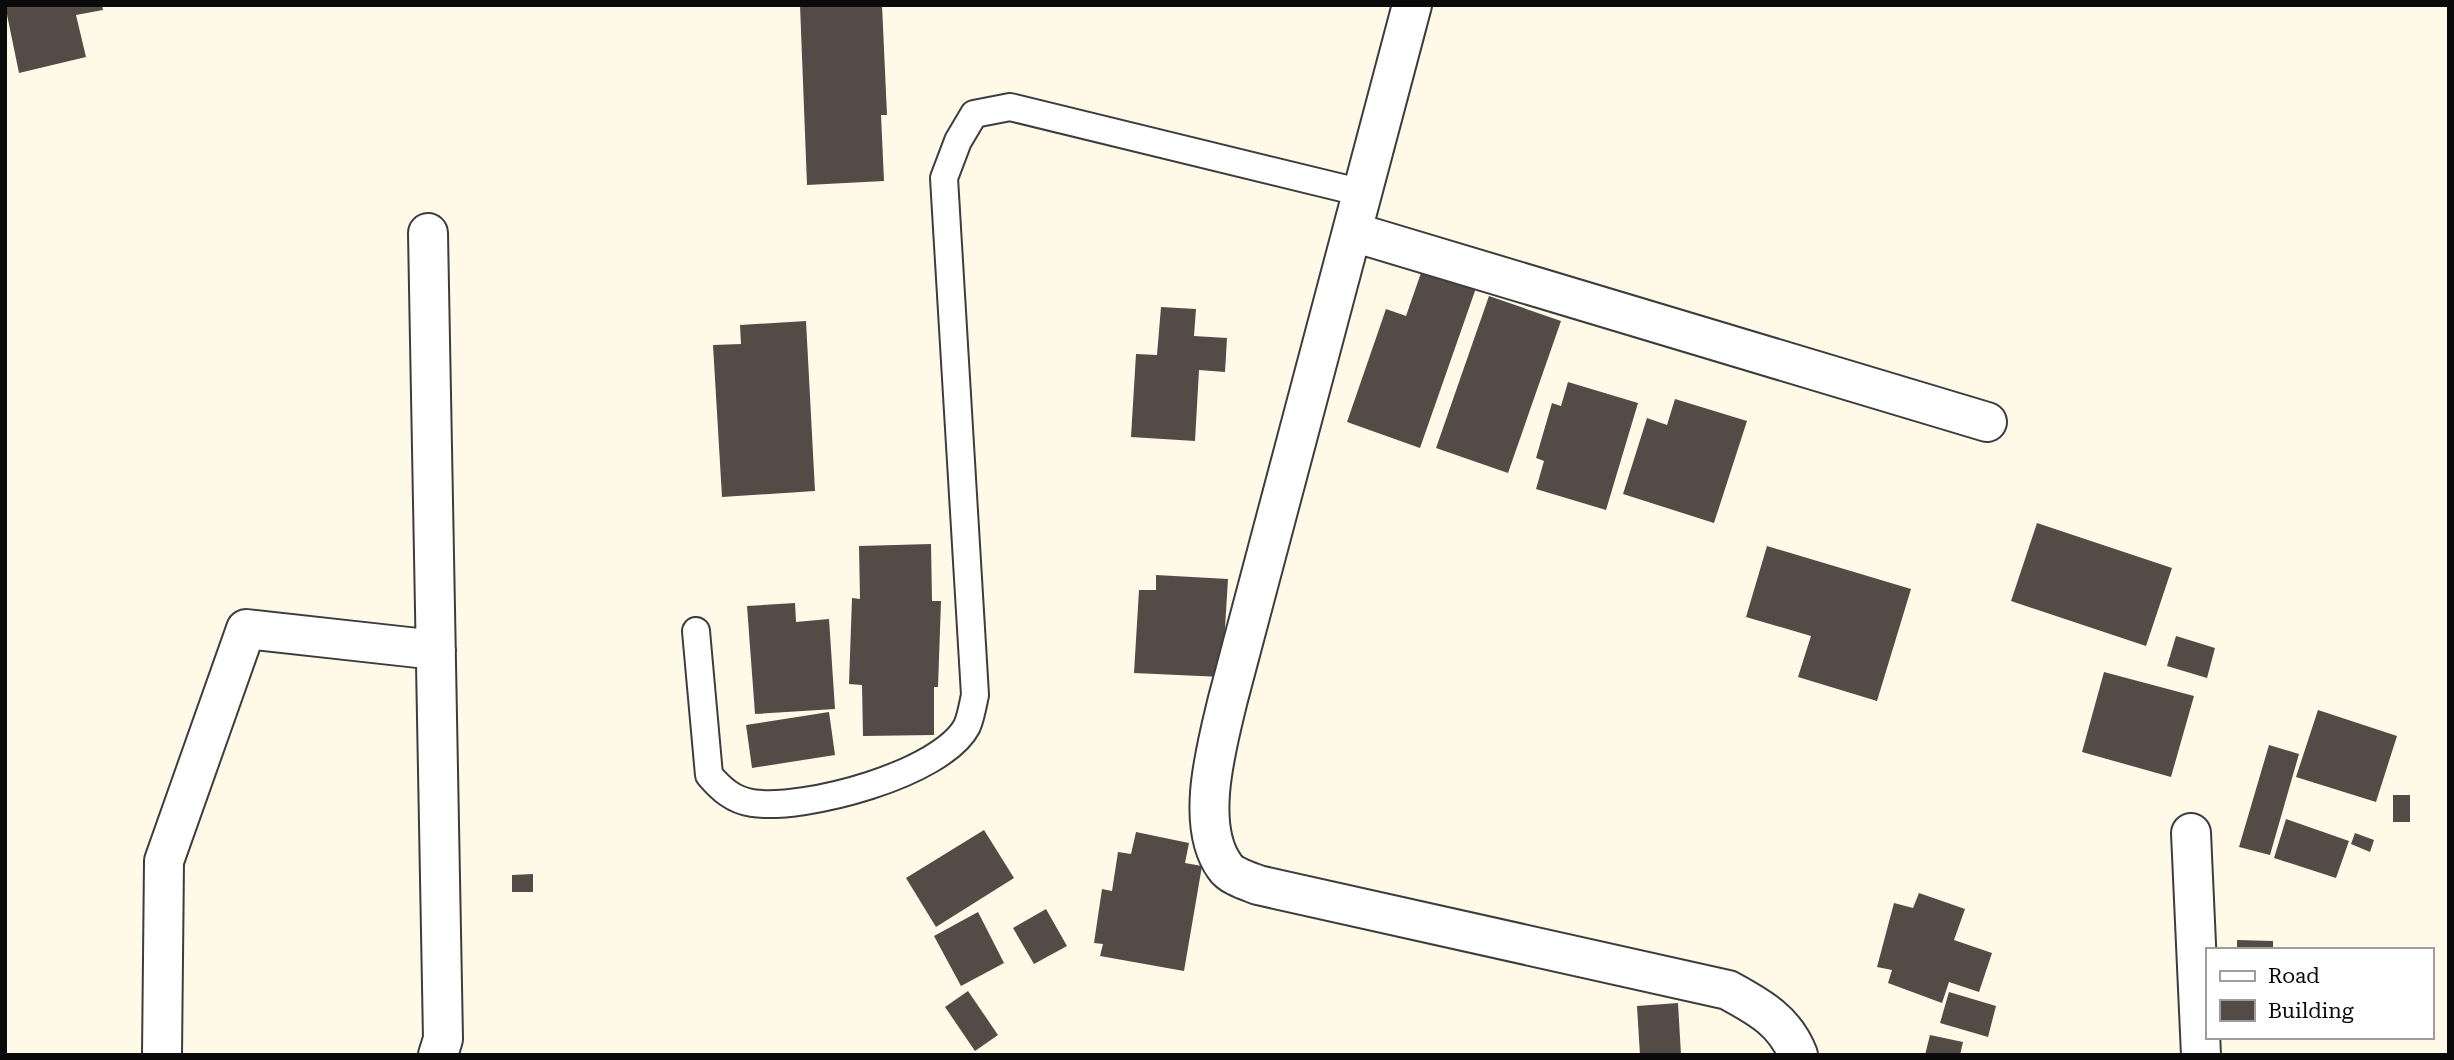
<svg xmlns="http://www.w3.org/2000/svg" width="2454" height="1060" font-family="'Roboto Serif',serif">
<rect width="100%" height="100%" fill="#fff9e8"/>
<path fill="#544a46" d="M5 5H102L103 10 76 15 86 57 19 73Z
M800 5H882L887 115H881L884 181 807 185Z
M1422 270 1476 288 1420 448 1347 422 1386 309 1406 316Z
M1489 296 1561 321 1508 473 1436 448Z
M1161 307 1196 309 1194 336 1227 338 1225 372 1199 370 1195 441 1131 437 1136 354 1157 355Z
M806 321 815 491 722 497 713 345 741 344 740 325Z
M1568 382 1638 403 1606 510 1536 489 1544 461 1536 458 1552 403 1561 406Z
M1675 399 1747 421 1714 523 1623 494 1647 418 1667 425Z
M2037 523 2172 568 2146 646 2011 601Z
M931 544 932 601H941L938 687H934V735L863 736 862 685 849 684 852 598 860 599 859 546Z
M1767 546 1911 589 1877 701 1798 677 1811 636 1746 617Z
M1156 575 1228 579 1222 677 1134 673 1139 590H1156Z
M795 603 796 622 829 619 835 709 755 714 747 606Z
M2176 636 2215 648 2207 678 2167 666Z
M2104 672 2194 696 2171 777 2082 752Z
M2318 710 2397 736 2376 802 2296 777Z
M829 712 835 755 752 768 746 725Z
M2269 745 2299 754 2270 855 2239 847Z
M2393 795H2410V822H2393Z
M2286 819 2349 841 2336 878 2274 858Z
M984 830 1014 878 936 927 906 878Z
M1136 832 1189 843 1185 863 1202 866 1184 971 1100 956 1103 944 1094 943 1102 889 1112 891 1118 852 1131 854Z
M2355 833 2374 840 2370 852 2351 844Z
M533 874V892H512V875Z
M1919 893 1965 909 1954 940 1992 953 1979 992 1949 982 1942 1003 1888 983 1892 970 1877 967 1894 903 1913 908Z
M1046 909 1067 946 1034 964 1013 928Z
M978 912 1004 963 961 986 934 936Z
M2237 940 2273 941V950H2237Z
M968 991 998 1035 975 1051 945 1007Z
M1949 992 1996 1006 1988 1037 1940 1023Z
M1678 1003 1681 1055H1640L1637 1006Z
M1930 1035 1963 1042 1960 1055H1925Z"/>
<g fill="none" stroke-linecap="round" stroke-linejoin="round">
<g stroke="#3d3d3d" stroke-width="30">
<path id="lane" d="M696 631 709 775C721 789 733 800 752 803 804 811 942 774 967 726 971 717 973 704 975 695L944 178 958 141 974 114 1010 107 1363 193"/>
</g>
<g stroke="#3d3d3d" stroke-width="42">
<path id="street" d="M1412 5 1228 699C1217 745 1194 825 1225 867 1231 876 1248 881 1258 885L1728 990C1759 1007 1785 1021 1798 1055
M1353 232 1987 422
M428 233 443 1039 438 1055
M2191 833 2201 1055
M162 1055 164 861 246 629 436 650"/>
</g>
<use href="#lane" stroke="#fff" stroke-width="26"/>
<use href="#street" stroke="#fff" stroke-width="38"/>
</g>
<rect width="2454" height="1060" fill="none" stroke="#0a0a0a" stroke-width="14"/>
<rect x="2206" y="948" width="228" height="91" fill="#ffffff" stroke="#9d9d9d" stroke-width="2"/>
<rect x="2220" y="971" width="35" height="10" fill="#ffffff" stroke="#9d9d9d" stroke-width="2"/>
<text x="2268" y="983" font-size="21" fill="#0a0a0a">Road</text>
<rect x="2220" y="1000" width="35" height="21" fill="#544a46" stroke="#9d9d9d" stroke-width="2"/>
<text x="2268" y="1018" font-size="21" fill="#0a0a0a">Building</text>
</svg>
